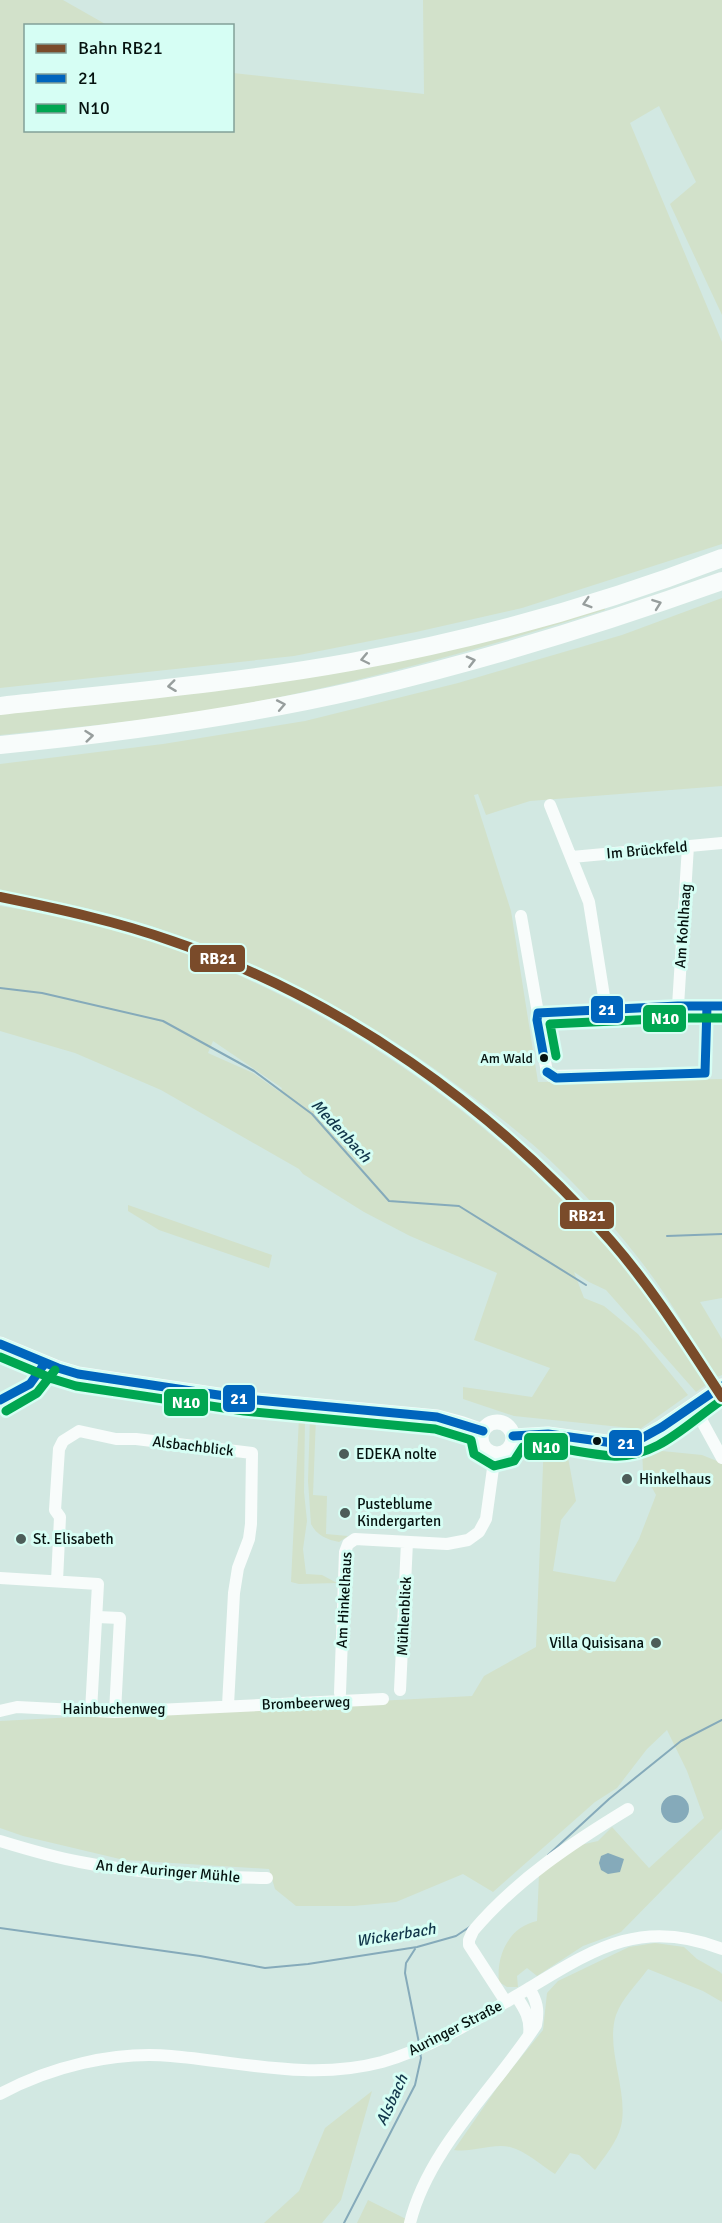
<svg xmlns="http://www.w3.org/2000/svg" width="722" height="2223" font-family="Signika,sans-serif">
<rect width="100%" height="100%" fill="#d2e8e2"/>
<path fill="#d2e1ca" fill-rule="evenodd" d="M0 0H63L107 25 26 26V130H232L233 73 424 94 423 0H722V315L670 204 696 182 659 106 630 123 722 342V544L522 608 416 632 294 656 0 688Z
M722 598V786L530 801 486 815 478 794 474 795 511 911 538 1082 722 1079V1298L700 1302 722 1339V1375L717 1377C693 1340 670 1299 643 1264 618 1232 591 1200 562 1172 533 1142 498 1116 465 1091 328 988 171 915 0 892V764L163 744 305 721 458 683 622 635Z
M604 605 605 610C473 651 340 689 204 711 136 722 68 728 0 735V712L198 692Z
M0 906C28 911 57 915 85 921 127 931 170 947 210 963 364 1026 497 1125 608 1248 646 1290 675 1338 706 1385L696 1392 606 1290 589 1282 574 1272 584 1298 604 1306 638 1334 688 1395 640 1429 514 1416 463 1399V1387L532 1397 550 1368 474 1340 497 1273 410 1236 364 1212 303 1174 299 1169 161 1090 75 1053 0 1031ZM213 1041 282 1088 280 1092 253 1073 208 1053Z
M128 1205 272 1255 269 1268 159 1230 128 1211Z
M299 1417 305 1418 304 1492 307 1521 303 1549 306 1574 322 1575 337 1583 299 1584 291 1582Z
M310 1417H316L313 1495 327 1496 326 1534 348 1536 339 1542C328 1540 316 1535 311 1524L308 1481Z
M544 1440 565 1441 576 1501 561 1520 553 1571 615 1582 639 1539 656 1495 643 1471 642 1449 702 1455 722 1463V1829L621 1932 583 1946 537 1976 527 1968 517 1976 518 1987H507L499 1982C496 1955 509 1927 537 1921L539 1875 576 1846 598 1841 612 1827 649 1868 704 1818 687 1771 667 1730 647 1749 617 1788 595 1802 493 1892 463 1874 396 1902 354 1906H296L275 1889 269 1869 124 1860 23 1836 0 1828V1721L472 1696 484 1676 536 1647Z
M655 1943 684 1947 697 1959 720 1972 722 1974V2002L703 1991 648 1969C638 1983 622 1998 616 2015 605 2049 629 2092 621 2126 617 2142 605 2156 595 2170L579 2155 570 2153 555 2174C542 2166 526 2151 510 2147 492 2143 472 2153 454 2150L501 2082 543 2030 547 1993 558 1981 629 1947Z
M372 2091 341 2200 322 2223H264L299 2191 325 2128Z
M368 2200 406 2219V2223H357Z"/>
<path fill="#85aaba" d="M661 1809a14 14 0 1 1 28 0a14 14 0 1 1-28 0Z
M608 1853 624 1859 620 1872 608 1874 601 1870 599 1863 601 1856Z"/>
<g fill="none" stroke-linecap="round" stroke-linejoin="round">
<path stroke="#85aaba" stroke-width="2" d="M0 988 42 993 163 1021 254 1071 312 1114 389 1201 459 1206 586 1285
M667 1236 722 1234
M548 1855 609 1799 681 1741 722 1720
M0 1928 200 1956 265 1968 308 1964 417 1947 456 1936 471 1926
M415 1949 406 1963 405 1973 419 2043
M344 2223 415 2085 421 2058 420 2052"/>
<path stroke="#f8fcfb" stroke-width="12" d="M550 805 589 902 606 1009
M572 857 722 843
M521 916 538 1013 537 1020 547 1072 551 1076 705 1073 707 1006
M678 1006 688 846
M538 1013 678 1006H722
M0 1400 30 1384 45 1363
M693 1405 722 1458
M0 1578 98 1584 91 1711
M57 1581 60 1517 55 1510 59 1449 63 1441 79 1431 116 1439H136L252 1453 251 1524 249 1539 238 1568 234 1593 228 1705
M97 1617 120 1618 115 1712
M400 1690 407 1542
M340 1693 345 1552 348 1544 355 1539 447 1544 468 1540 479 1532 486 1519 495 1454
M0 1711 17 1707 115 1712 383 1699
M0 1841C26 1849 53 1857 80 1862 141 1874 205 1877 267 1878
M516 1996C525 2009 531 2019 529 2035
M506 2002 469 1945V1940L473 1931C516 1880 572 1843 628 1809
M0 2094C50 2067 114 2051 171 2056 242 2062 311 2081 382 2062 430 2048 474 2021 516 1996 587 1954 636 1915 722 1949
M410 2223C428 2149 495 2088 536 2025 539 2010 537 2001 529 1988"/>
<path stroke="#f8fcfb" stroke-width="15" d="M0 1344 58 1368 78 1374 245 1399 437 1417 463 1424 483 1431
M481 1438a16 16 0 1 1 32 0a16 16 0 1 1-32 0Z
M513 1436 548 1434 613 1443H633L662 1427 722 1386"/>
<path stroke="#f8fcfb" stroke-width="18" d="M0 706C117 693 235 683 351 662 477 639 603 604 722 558
M0 745C120 733 240 717 358 690 482 661 602 624 722 581"/>
<g stroke="#d6fef4" stroke-width="14">
<path id="bus-1" d="M544 1058 537 1020 538 1013 678 1006H722
M547 1072 556 1078 705 1073 707 1006
M0 1344 58 1368 78 1374 245 1399 437 1417 483 1431
M0 1400 30 1384 45 1363
M513 1436 548 1434 613 1443H633L662 1427 722 1386"/>
</g>
<g stroke="#d6fef4" stroke-width="14">
<path id="bus-2" d="M556 1056 550 1024 678 1018H722
M0 1357 53 1379 76 1386 244 1411 435 1429 471 1440 474 1454 494 1466 514 1461 523 1447C554 1444 581 1454 612 1456 656 1459 688 1423 722 1400
M6 1411 37 1393 55 1370"/>
</g>
<use href="#bus-1" stroke="#0065bd" stroke-width="9"/>
<use href="#bus-2" stroke="#00a651" stroke-width="9"/>
<g stroke="#d6fef4" stroke-width="15">
<path id="rail-1" d="M0 897C58 909 116 921 172 941 341 998 494 1108 611 1241 653 1289 687 1344 722 1397"/>
</g>
<use href="#rail-1" stroke="#7a4b2a" stroke-width="10"/>
</g>
<defs><path id="oneway-chevron" d="M-2-3.5L2.5 0L-2 3.5" fill="none" stroke-width="1.6" stroke-linecap="round" stroke-linejoin="round" transform="scale(1.5)"/></defs>
<g stroke="#979e9d">
<use href="#oneway-chevron" transform="translate(587 603) rotate(163)"/>
<use href="#oneway-chevron" transform="translate(657 604) rotate(-20)"/>
<use href="#oneway-chevron" transform="translate(365 659) rotate(168)"/>
<use href="#oneway-chevron" transform="translate(471 661) rotate(-14)"/>
<use href="#oneway-chevron" transform="translate(172 686) rotate(173)"/>
<use href="#oneway-chevron" transform="translate(281 705) rotate(-11)"/>
<use href="#oneway-chevron" transform="translate(89 736) rotate(-6)"/>
</g>
<g fill="#05120f" stroke="#d6fef4" stroke-width="2">
<circle cx="544" cy="1058" r="5"/>
<circle cx="597" cy="1441" r="5"/>
</g>
<g fill="#4d5d59" stroke="#d6fef4" stroke-width="2">
<circle cx="344" cy="1454" r="6"/>
<circle cx="627" cy="1479" r="6"/>
<circle cx="345" cy="1513" r="6"/>
<circle cx="21" cy="1539" r="6"/>
<circle cx="656" cy="1643" r="6"/>
</g>
<g text-anchor="middle" dominant-baseline="central" stroke-width="6" stroke-linejoin="round" paint-order="stroke">
<g font-size="14" fill="#05120f" stroke="#d6fef4" text-anchor="end">
<text x="533" y="1058">Am Wald</text>
</g>
<g font-size="15" fill="#05120f" stroke="#d6fef4">
<text transform="translate(647 850) rotate(-5)">Im Brückfeld</text>
<text transform="translate(683 926) rotate(-86)">Am Kohlhaag</text>
<text transform="translate(193 1446) rotate(7)">Alsbachblick</text>
<text transform="translate(344 1600) rotate(-87)">Am Hinkelhaus</text>
<text transform="translate(404 1616) rotate(-87)">Mühlenblick</text>
<text transform="translate(306 1703) rotate(-2)">Brombeerweg</text>
<text x="114" y="1709">Hainbuchenweg</text>
<text transform="translate(168 1871) rotate(5)">An der Auringer Mühle</text>
<text transform="translate(455 2028) rotate(-27)">Auringer Straße</text>
</g>
<g font-size="15" fill="#05120f" stroke="#d6fef4" text-anchor="start">
<text x="356" y="1454">EDEKA nolte</text>
<text x="639" y="1479">Hinkelhaus</text>
<text x="357" y="1504">Pusteblume<tspan x="357" dy="17">Kindergarten</tspan></text>
<text x="33" y="1539">St. Elisabeth</text>
<text x="644" y="1643" text-anchor="end">Villa Quisisana</text>
</g>
<g font-size="16" font-style="italic" fill="#11364a" stroke="#d6fef4">
<text transform="translate(341 1131) rotate(47)">Medenbach</text>
<text transform="translate(396 1935) rotate(-9)">Wickerbach</text>
<text transform="translate(392 2100) rotate(-65)">Alsbach</text>
</g>
</g>
<g stroke="#d6fef4" stroke-width="2">
<rect x="189" y="944" width="57" height="29" rx="6" fill="#7a4b2a"/>
<rect x="590" y="995" width="34" height="29" rx="6" fill="#0065bd"/>
<rect x="642" y="1004" width="45" height="29" rx="6" fill="#00a651"/>
<rect x="559" y="1201" width="56" height="29" rx="6" fill="#7a4b2a"/>
<rect x="222" y="1384" width="34" height="29" rx="6" fill="#0065bd"/>
<rect x="163" y="1388" width="46" height="29" rx="6" fill="#00a651"/>
<rect x="608" y="1429" width="35" height="28" rx="6" fill="#0065bd"/>
<rect x="523" y="1432" width="46" height="29" rx="6" fill="#00a651"/>
</g>
<g font-size="16" text-anchor="middle" font-weight="bold" fill="#fff">
<text x="218" y="964">RB21</text>
<text x="607" y="1015">21</text>
<text x="665" y="1024">N10</text>
<text x="587" y="1221">RB21</text>
<text x="239" y="1404">21</text>
<text x="186" y="1408">N10</text>
<text x="626" y="1449">21</text>
<text x="546" y="1453">N10</text>
</g>
<rect x="24" y="24" width="210" height="108" fill="#d6fef4" stroke="#82a098" stroke-width="1.5"/>
<rect x="36" y="44" width="30" height="9" fill="#7a4b2a" stroke="#82a098" stroke-width="1.5"/>
<text x="78" y="54" font-size="18" fill="#05120f">Bahn RB21</text>
<rect x="36" y="74" width="30" height="9" fill="#0065bd" stroke="#82a098" stroke-width="1.5"/>
<text x="78" y="84" font-size="18" fill="#05120f">21</text>
<rect x="36" y="104" width="30" height="9" fill="#00a651" stroke="#82a098" stroke-width="1.5"/>
<text x="78" y="114" font-size="18" fill="#05120f">N10</text>
</svg>
